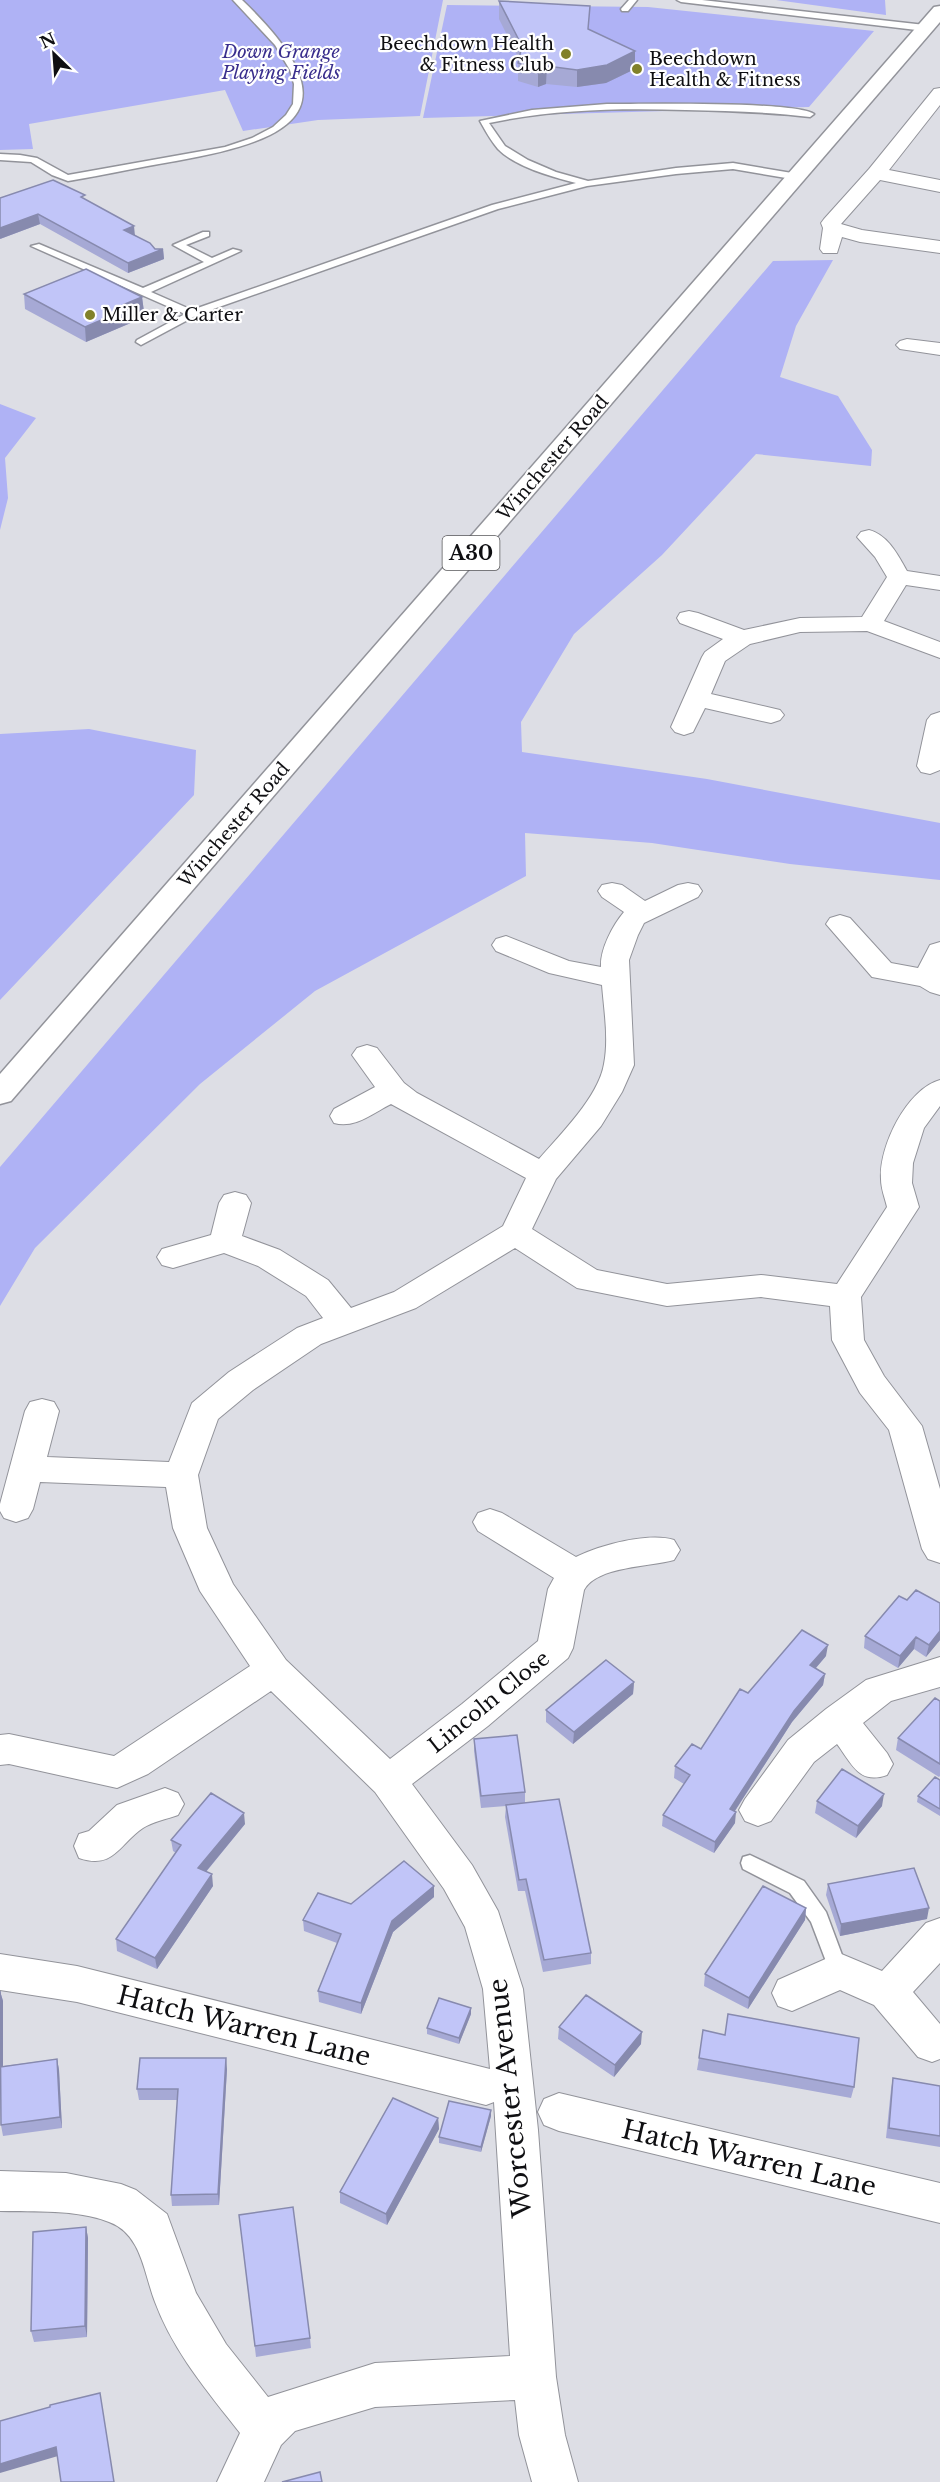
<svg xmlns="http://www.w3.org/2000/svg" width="940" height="2482" font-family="'Libre Baskerville',serif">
<rect width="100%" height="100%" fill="#dddee5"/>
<path fill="#afb2f5" d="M0 0H443L420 116 318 120 243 131 225 90 29 124 33 149 0 150Z
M776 0H885L886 15Z
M447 5 648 7 874 31 809 107 423 118Z
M833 260 796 326 780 377 838 396 872 450 871 466 756 454 662 555 574 634 521 722 522 752 707 779 940 823V880L790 864 652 843 525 833 526 876 315 991 200 1084 35 1248 0 1306V1167L773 261Z
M0 404 36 418 5 458 8 498 0 530Z
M89 729 196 750 194 795 0 1000V734Z"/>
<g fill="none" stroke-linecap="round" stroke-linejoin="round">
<g stroke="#92939a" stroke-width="3">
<path id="lane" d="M233 0H242C352 106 302 139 176 161 140 167 104 175 68 181L52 175 31 162 0 160V154L20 155 37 158 68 175 225 147 252 138 273 127 286 115 293 104 294 84 290 70 275 45Z
M629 0H637L628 11H622L621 9Z
M677 0H702L925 25 929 28 925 31 681 2Z
M607 104C639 104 795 101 814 114L810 117C769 112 728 111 686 110 620 108 554 109 489 123L505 146 528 160 556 172 588 181 676 168 733 163 798 174 803 177 798 180 733 169 676 174 587 186 498 209 199 314 141 345 136 342 137 340 185 314 31 246 39 244 143 288 204 262 173 245 203 232H209V236L186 245 212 258 233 249 241 251 151 292 192 310 492 205 576 183C553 177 515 167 498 149 491 141 485 130 480 121L532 110Z
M750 1855 804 1881 826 1912 848 1971 846 1977 839 1979 832 1977 811 1922 790 1893 743 1869 741 1863 743 1857Z"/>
</g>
<g stroke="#92939a" stroke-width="2">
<path id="street" d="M940 88V105L889 170 940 180V192L880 180 841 224 862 230 940 241V253L860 242 842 237 837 253H823L820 249 823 228 821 223 824 219 869 169 934 89Z
M907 339 940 343V355L900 349 896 345 900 341Z
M869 530C888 535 898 555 907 571L940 576V590L906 585 884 621 940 642V658L867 631 800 632 750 644 725 661 711 694 780 710 784 715 780 720 771 723 705 708 693 732 684 735 675 732 671 727 702 657 705 652 723 639 680 623 677 618 680 613 689 611 698 613 744 630 800 618 862 617 887 577 875 557 857 537 861 532Z
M940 712V770L930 774 921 772 917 766 927 720 931 715Z
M612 883 622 885 645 901 678 885 688 883 698 885 702 891 698 897 644 923 638 935 629 960 634 1065 622 1092 601 1126 556 1179 532 1229 597 1270 667 1284 761 1275 837 1284 887 1207C885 1198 881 1189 881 1179 879 1146 907 1089 940 1080V1106L924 1128 913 1163 912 1183 919 1207 861 1297 864 1340 884 1376 922 1426 940 1489V1563L928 1559 922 1549 889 1430 860 1393 832 1340 830 1306 761 1297 667 1306 577 1288 515 1248 416 1308 321 1344 253 1390 218 1419 198 1475 207 1528 233 1584 286 1660 390 1759 462 1704 538 1641 548 1589 554 1578 478 1531 473 1522 478 1513 490 1509 502 1513 576 1557C600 1545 649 1532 674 1540L680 1550 674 1560C650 1567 597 1566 584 1590L573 1648 568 1658 488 1726 412 1784 472 1865 498 1911 523 1989 538 2130 556 2377 565 2435 578 2482H532L519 2435 515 2400 375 2407 295 2431 281 2445 264 2482H217L240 2433C208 2392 173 2351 155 2302 144 2274 142 2234 109 2222 76 2209 35 2212 0 2211V2171L66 2173 121 2184 136 2190 167 2214 196 2293 226 2344 268 2397 375 2363 510 2356 494 2102 486 2105 77 2002 0 1990V1954L77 1966 490 2069 483 1989 465 1927 444 1889 375 1792 271 1691 148 1774 117 1788 9 1764 0 1765V1735L9 1734 114 1756 250 1666 200 1591 173 1528 166 1487 40 1482 33 1509 28 1518 16 1522 4 1518 0 1511V1504L25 1411 30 1402 42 1399 54 1402 59 1411 47 1457 169 1462 192 1403 229 1372 297 1328 323 1318 306 1296 258 1266 224 1253 173 1268 162 1265 157 1257 162 1249 211 1235 219 1203 224 1195 235 1192 246 1195 251 1203 242 1236 280 1250 328 1280 351 1308 394 1292 503 1226 526 1178 391 1104C373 1113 355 1129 334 1123L330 1116 334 1109 375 1087 352 1055 357 1048 367 1045 377 1048 404 1083 417 1093 539 1159C560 1135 599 1096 604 1064 609 1039 604 1010 602 985L549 973 496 951 492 945 496 939 506 936 569 961 601 967C600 949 613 925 624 912L602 897 598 891 602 885Z
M840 915 850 918 891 963 918 968 930 945 940 942V995L930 992 920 986 872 977 826 924 830 918Z
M940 1657V1687L891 1701 863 1723 887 1753 893 1764 887 1775C859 1785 852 1764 837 1744L814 1762 771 1821 758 1826 745 1821 739 1810 745 1799 788 1740 826 1709 866 1680Z
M165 1788 178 1793 184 1804 178 1815C167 1819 152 1822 143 1828 119 1844 114 1870 79 1858L74 1846 79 1834 89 1831 117 1805Z
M940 1918V1963L913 1992 940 2024V2059L932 2062 918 2057 874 2005 840 1990 792 2011 778 2006 772 1993 778 1980 839 1953 882 1971 926 1923Z
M559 2093 940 2183V2223L559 2131 544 2125 538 2112 544 2099Z"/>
</g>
<g stroke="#92939a" stroke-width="3">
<path id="primary" d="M940 6V22L11 1101 0 1104V1074L934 7Z"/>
</g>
<use href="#lane" fill="#fff" fill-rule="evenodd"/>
<use href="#street" fill="#fff" fill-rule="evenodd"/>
<use href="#primary" fill="#fff" fill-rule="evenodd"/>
</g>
<path fill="#a6a9d5" d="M499 1 589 29 635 69 606 83 577 87 546 84 538 87 518 81V63L519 59 499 19Z
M53 180 86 200 155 249H163L164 259 128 273 40 224 0 239Z
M24 294 142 297 144 312 133 317V322L86 342 25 309Z
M907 1600 940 1603V1640L926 1657 914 1649 898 1668 864 1648 865 1636Z
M826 1656 816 1668 825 1674 823 1685 792 1722 735 1811V1823L714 1853 662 1826 663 1815 684 1784 674 1778 675 1766 701 1749 748 1693Z
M634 1682 633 1694 573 1744 546 1722V1710Z
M940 1701V1776L939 1777 896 1750 898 1738Z
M474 1739 525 1792V1803L591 1953V1964L543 1972 525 1891H518L505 1817 506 1806 481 1808 474 1751Z
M940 1780V1816L917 1802 918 1796Z
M817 1801 882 1806 856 1838 815 1813Z
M245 1824 206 1872 213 1886 157 1969 117 1951 116 1939 176 1853 173 1851 171 1840Z
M828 1884 927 1919 840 1936 826 1895Z
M434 1897 393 1932 361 2014 319 2002 318 1991 337 1943 304 1931 303 1920 351 1904Z
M806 1908 805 1920 748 2009 704 1986 705 1974Z
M0 1991 3 2001V2066L57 2059 59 2070 62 2128 3 2136 1 2125Z
M471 2014 459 2044 427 2034V2028Z
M559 2027 641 2044 614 2077 558 2039Z
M699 2058 854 2087 851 2098 697 2070Z
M227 2069 219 2205 172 2206 171 2195 178 2100H139L137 2089Z
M893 2078 940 2086V2147L886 2138 891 2089Z
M491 2110V2116L481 2152 439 2143V2137Z
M438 2118 439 2129 387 2225 340 2203V2192Z
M239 2215 310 2338 311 2348 256 2357Z
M86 2227 88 2238 87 2337 34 2342 31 2331Z"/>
<path fill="#878aae" d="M635 51V69L606 83 577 87V70Z
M547 66 546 84 538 87V69Z
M38 214 40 224 0 239V228Z
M134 226 135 236 124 230Z
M163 249 164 259 128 273V263Z
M142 297 144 312 133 317V322L86 342 85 327 125 304Z
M940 1631V1640L926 1657 929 1645Z
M916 1637 914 1649 898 1668 900 1656Z
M828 1645 826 1656 808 1677 810 1665Z
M825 1674 823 1685 792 1722 729 1820 730 1809 794 1711Z
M634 1682 633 1694 573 1744 574 1732Z
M884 1794 882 1806 856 1838 858 1826Z
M736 1812 735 1823 714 1853 715 1842Z
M244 1813 245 1824 199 1880 198 1868Z
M212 1874 213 1886 157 1969 155 1958Z
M434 1886V1897L393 1932 361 2014V2003L392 1921Z
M806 1908 805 1920 748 2009 749 1998Z
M929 1908 927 1919 840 1936 841 1924Z
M0 1991 3 2001V2077L1 2067Z
M471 2008V2014L459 2044V2038Z
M642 2032 641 2044 614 2077 615 2065Z
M226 2058 227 2069 219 2205 218 2194Z
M57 2059 59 2070 62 2128 60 2117Z
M491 2110V2116L481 2152V2147Z
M438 2118 439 2129 387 2225 386 2214Z
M86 2227 88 2238 87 2337 85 2326Z
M56 2447 58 2456 0 2473V2464Z"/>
<path fill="#c1c5f8" stroke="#878aae" stroke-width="1.5" d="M499 1 590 6 588 29 635 51 607 65 577 70 547 66 538 69 518 63 522 46Z
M53 180 85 195 81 197 134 226 124 230 150 243 155 249H163L128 263 38 214 0 228V198Z
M86 269 142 297 125 304 132 307 85 327 24 294Z
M916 1590 940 1603V1631L929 1645 916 1637 900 1656 865 1636 899 1596 907 1600Z
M802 1630 828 1645 810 1665 825 1674 794 1711 730 1809 736 1812 715 1842 663 1815 690 1775 675 1766 692 1744 701 1749 740 1689 748 1693Z
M606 1660 634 1682 574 1732 546 1710Z
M935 1698 940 1701V1764L898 1738Z
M517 1735 525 1792 481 1796 474 1739Z
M842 1769 884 1794 858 1826 817 1801Z
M935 1777 940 1780V1809L918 1796Z
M211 1793 244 1813 198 1868 212 1874 155 1958 116 1939 181 1845 171 1840Z
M559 1799 591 1953 544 1960 526 1879 519 1880 506 1805Z
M404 1861 434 1886 392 1921 361 2003 318 1991 341 1934 303 1920 318 1893 351 1904Z
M914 1868 929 1908 841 1924 828 1884Z
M763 1886 806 1908 749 1998 705 1974Z
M0 1991 1 2067 57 2059 60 2117 1 2125Z
M586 1995 642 2032 615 2065 559 2027Z
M439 1998 471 2008 459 2038 427 2028Z
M728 2014 859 2038 854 2087 699 2058 703 2030 725 2035Z
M140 2058H226L218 2194 171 2195 178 2089H137Z
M893 2078 940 2086V2136L889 2128Z
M393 2098 438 2118 386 2214 340 2192Z
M449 2101 491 2110 481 2147 439 2137Z
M293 2207 310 2338 255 2346 239 2215Z
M86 2227 85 2326 31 2331 33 2232Z
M100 2393 114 2482H61L56 2447 0 2464V2421L50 2407V2405Z
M320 2472 322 2482H282Z"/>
<g fill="#81812a" stroke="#fff" stroke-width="2">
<circle cx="566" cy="54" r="6"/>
<circle cx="637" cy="69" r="6"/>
<circle cx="90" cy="315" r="6"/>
</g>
<g text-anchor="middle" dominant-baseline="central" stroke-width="4.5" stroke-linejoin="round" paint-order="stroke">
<g font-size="18" fill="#0f0f12" stroke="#fff" text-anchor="start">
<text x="554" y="44" text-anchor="end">Beechdown Health<tspan x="554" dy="21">&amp; Fitness Club</tspan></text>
<text x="649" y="59">Beechdown<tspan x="649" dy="21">Health &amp; Fitness</tspan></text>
<text x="102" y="315">Miller &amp; Carter</text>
</g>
<g font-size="18" font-style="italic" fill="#392e8d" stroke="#fff">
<text x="281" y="52">Down Grange<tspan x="281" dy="21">Playing Fields</tspan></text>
</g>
<g font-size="18" fill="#0f0f12" stroke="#fff">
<text transform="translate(553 458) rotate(-49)">Winchester Road</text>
<text transform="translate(234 825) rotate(-49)">Winchester Road</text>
</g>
<rect fill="#fff" stroke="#575759" stroke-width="1.5" x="442.5" y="536" width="57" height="34" rx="4.5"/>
<g font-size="20" font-weight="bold" fill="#0f0f12">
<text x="471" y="553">A30</text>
</g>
<g font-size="21" fill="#0f0f12" stroke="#fff">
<text transform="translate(489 1702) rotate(-39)">Lincoln Close</text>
</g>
<g font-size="26" fill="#0f0f12" stroke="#fff">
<text transform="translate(244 2026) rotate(14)">Hatch Warren Lane</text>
<text transform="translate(510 2098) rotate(-96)">Worcester Avenue</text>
<text transform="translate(749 2158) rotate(13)">Hatch Warren Lane</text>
</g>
</g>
<g transform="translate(54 54) rotate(335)" stroke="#ffffff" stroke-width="4.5" paint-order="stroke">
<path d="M0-4.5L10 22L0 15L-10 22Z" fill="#0f0f12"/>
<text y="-9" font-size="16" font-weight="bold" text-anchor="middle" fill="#0f0f12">N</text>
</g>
</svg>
